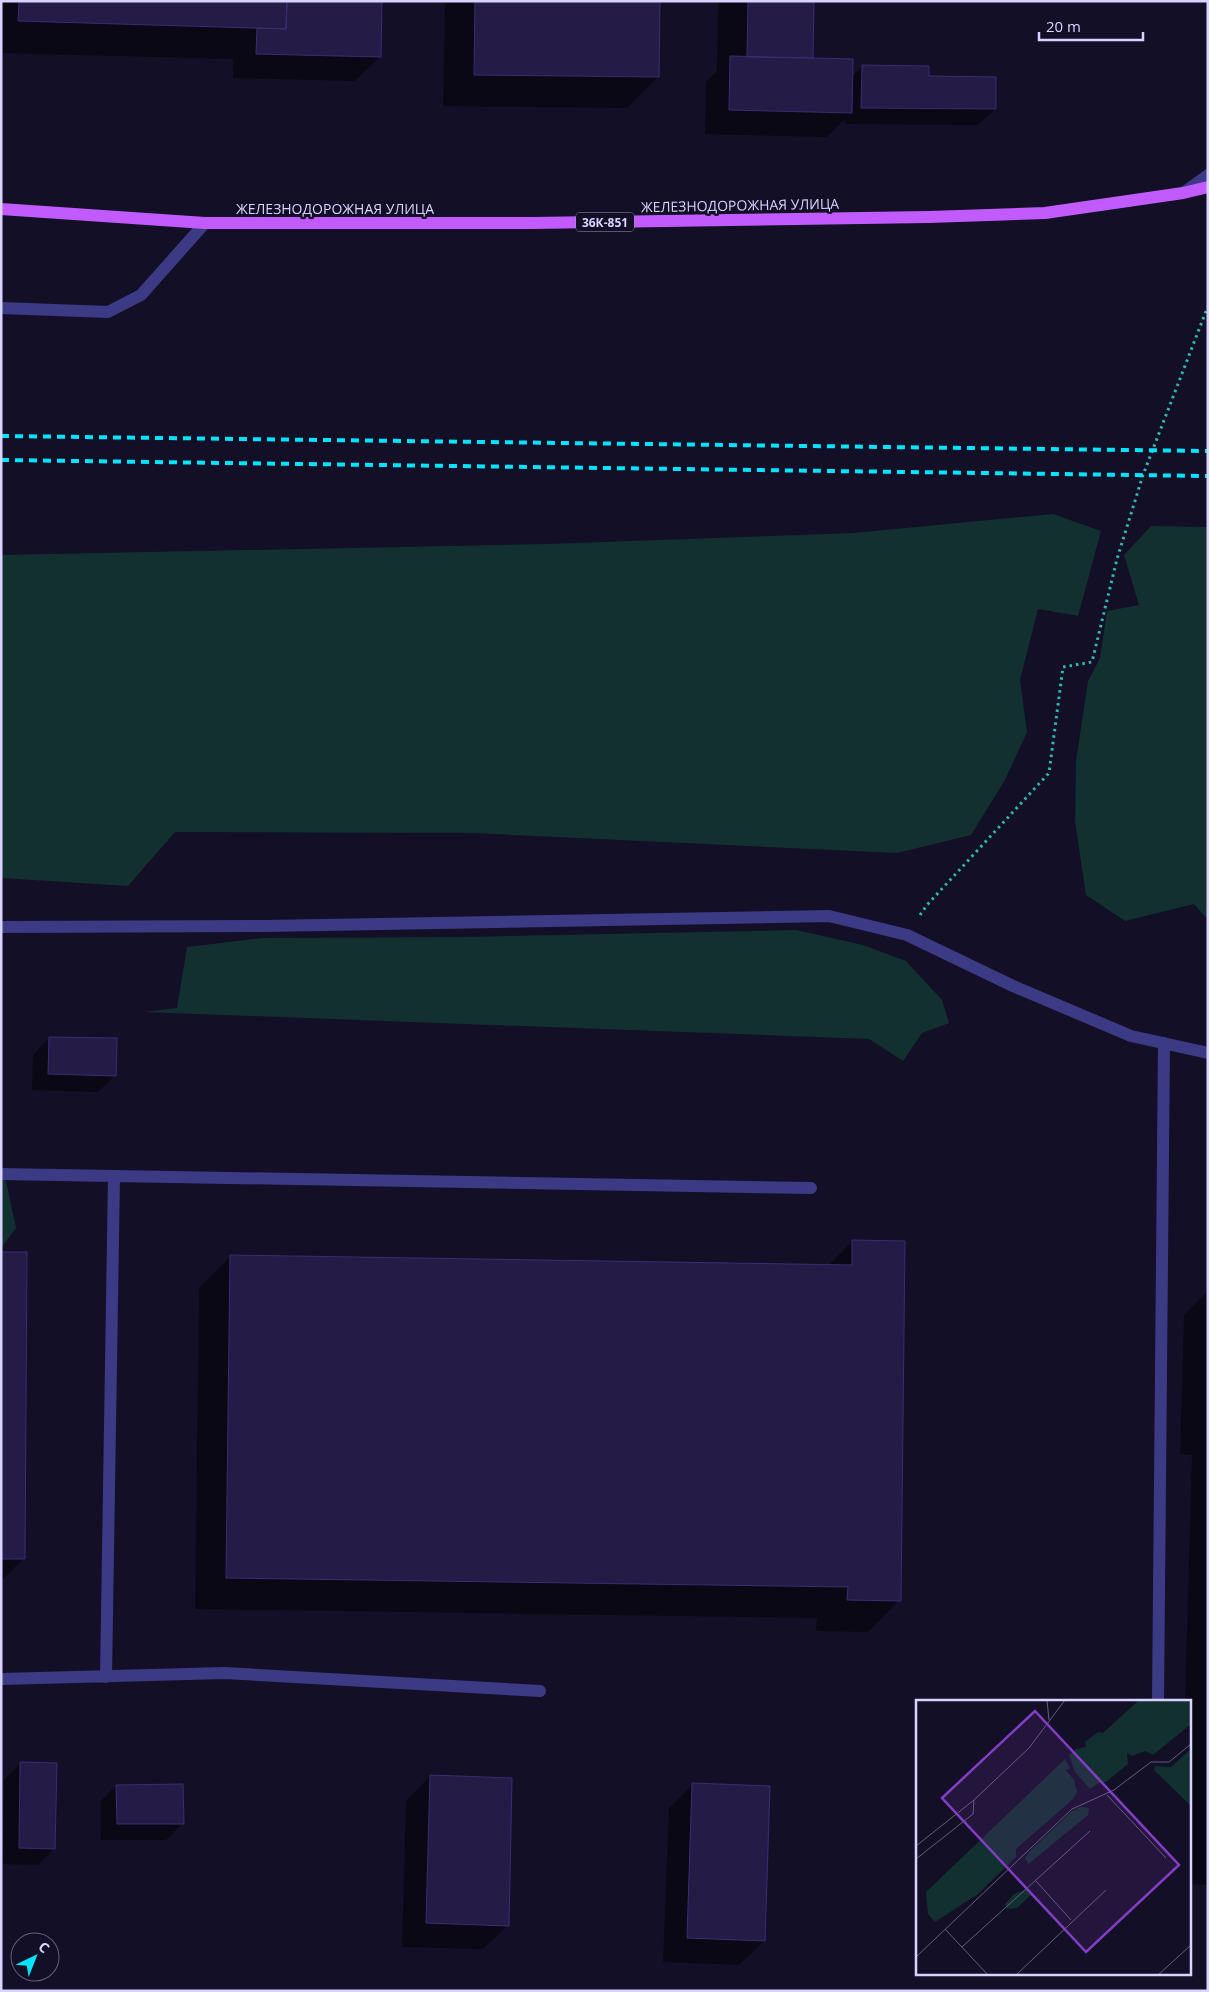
<svg xmlns="http://www.w3.org/2000/svg" width="1209" height="1992" font-family="'Open Sans',sans-serif">
<rect width="100%" height="100%" fill="#130f26"/>
<path fill="#12302f" d="M1053 514 1101 531 1078 616 1038 609 1020 680 1027 732 1005 780 971 835 897 853 473 833 175 832 128 886 1 878V555L548 544 853 533Z
M1151 526 1208 527V920L1194 904 1125 921 1086 895 1075 821 1076 761 1088 681 1100 658 1107 611 1139 605 1124 555Z
M796 930 863 945 906 961 942 1000 949 1023 922 1033 903 1061 869 1039 144 1012 177 1008 187 947 263 938 462 937Z
M1 1178 6 1181 16 1228 1 1248Z"/>
<path fill="#0007" d="M1 1H381L380 57 355 81 233 78V59L1 53Z
M445 1H659L658 77 627 108 443 106Z
M718 1H813L812 57 810 59 852 77 862 66 928 78 995 109 978 125 845 124V119L827 137 705 134 706 82 717 71Z
M49 1038 115 1075 98 1092 32 1090 33 1055Z
M853 1241 899 1600 868 1632 816 1631 817 1618 195 1609 199 1288 230 1257 828 1266Z
M1 1253 23 1559 1 1581Z
M1208 1291V1885L1190 1884V1701H1185L1192 1455 1180 1454 1184 1315Z
M21 1763 54 1849 38 1865 3 1864 4 1780Z
M430 1776 508 1925 483 1949 402 1947 406 1801Z
M693 1784 764 1941 739 1965 663 1962 669 1808Z
M116 1786 183 1823 166 1840H101L100 1802Z"/>
<path fill="#241b47" stroke="#3b2d73" d="M19 1H287L286 29 18 21Z
M287 1H382L381 57 256 54 257 28 286 29Z
M475 1H660L659 77 474 75Z
M748 1H814L813 58 747 57Z
M730 56 853 59 852 113 729 110Z
M862 65 929 66V76L996 77V109L861 108Z
M49 1037 117 1038 116 1076 48 1074Z
M852 1240 905 1241 901 1601 847 1600 848 1587 226 1578 230 1255 852 1265Z
M1 1252H27L25 1559H1Z
M20 1762 57 1763 55 1849 19 1848Z
M430 1775 512 1778 509 1926 426 1923Z
M692 1783 770 1786 765 1941 687 1938Z
M183 1784 184 1824H117L116 1785Z"/>
<g fill="none" stroke-linecap="round" stroke-linejoin="round">
<path stroke="#2fb8b0" stroke-width="3" stroke-dasharray="2.5 4" stroke-linecap="butt" d="M920 915 927 905 1049 773 1063 667 1092 662 1117 559 1143 475 1208 306"/>
<path stroke="#3d3a85" stroke-width="12" d="M1183 193 1208 175
M1 308 108 312 141 295 205 223
M1 927 265 926 829 916 907 935 1013 986 1131 1036 1208 1053
M1 1174 811 1188
M106 1677 114 1176
M1 1679 225 1673 540 1691
M1158 1701 1164 1043"/>
<path stroke="#c25bff" stroke-width="12" d="M1 209 205 223H532L929 217 1045 213 1183 193 1208 187"/>
<path stroke="#00e5ff" stroke-width="4" stroke-dasharray="8 6" stroke-linecap="butt" d="M1 436 1208 451
M1 460 1208 476"/>
</g>
<g text-anchor="middle" dominant-baseline="central" stroke-width="5" stroke-linejoin="round" paint-order="stroke">
<rect fill="#130f26" stroke="#9e99be" stroke-width="1" x="576" y="212.5" width="58" height="19" rx="4"/>
<g font-size="12" font-weight="bold" fill="#d9d4ff">
<text x="605" y="222">36К-851</text>
</g>
<g font-size="14" fill="#d9d4ff" stroke="#130f26">
<text transform="translate(740 205) rotate(-1)">ЖЕЛЕЗНОДОРОЖНАЯ УЛИЦА</text>
<text x="335" y="208">ЖЕЛЕЗНОДОРОЖНАЯ УЛИЦА</text>
</g>
</g>
<g transform="translate(916 1700)">
<rect width="275" height="275" fill="#130f26"/>
<path d="M223 0H275V24L237 55 229 51 216 56 211 53 212 64 190 82H184L174 89 159 72 153 55 160 49 170 47 169 42 182 32 187 33ZM275 49V106L238 70 239 66 255 67ZM149 59 154 68 150 70 158 80 161 92 157 99 100 149V157L62 194 19 222 12 214 10 192ZM165 107 173 108 172 115 110 166 112 163 109 158 114 151 155 112ZM112 189 116 194 101 208 91 209 89 204 98 194Z" fill="#12302f"/>
<path fill="none" stroke="#625e7d" stroke-width="1" d="M131 0 133 20M191 95 250 158M0 146 58 100 113 48 149 0M0 159 57 114 58 100M120 181 155 220M29 229 72 275M46 247 174 131M0 257 156 109 198 90 235 62H253L275 44M100 275 190 190M242 275 275 245"/>
<path fill="#843dc5" fill-opacity="0.15" stroke="#843dc5" stroke-width="2.5" d="M119 11 263 165 170 252 26 98Z"/>
<rect width="275" height="275" fill="none" stroke="#d9d4ff" stroke-width="2.5"/>
</g>
<rect width="1209" height="1992" fill="none" stroke="#d9d4ff" stroke-width="5"/>
<g transform="translate(35 1957) rotate(43)"><circle r="24" fill="#130f26" stroke="#625e7d"/>
<path d="M0-4L9 19L0 12L-9 19Z" fill="#00e5ff"/>
<text y="-8" font-size="14" font-weight="bold" text-anchor="middle" fill="#d9d4ff">С</text>
</g>
<path d="M1039 32v8h104v-8" fill="none" stroke="#d9d4ff" stroke-width="2.5"/>
<text x="1046" y="32" font-size="15" fill="#d9d4ff" stroke="#130f26" stroke-width="4" paint-order="stroke">20 m</text>
</svg>
